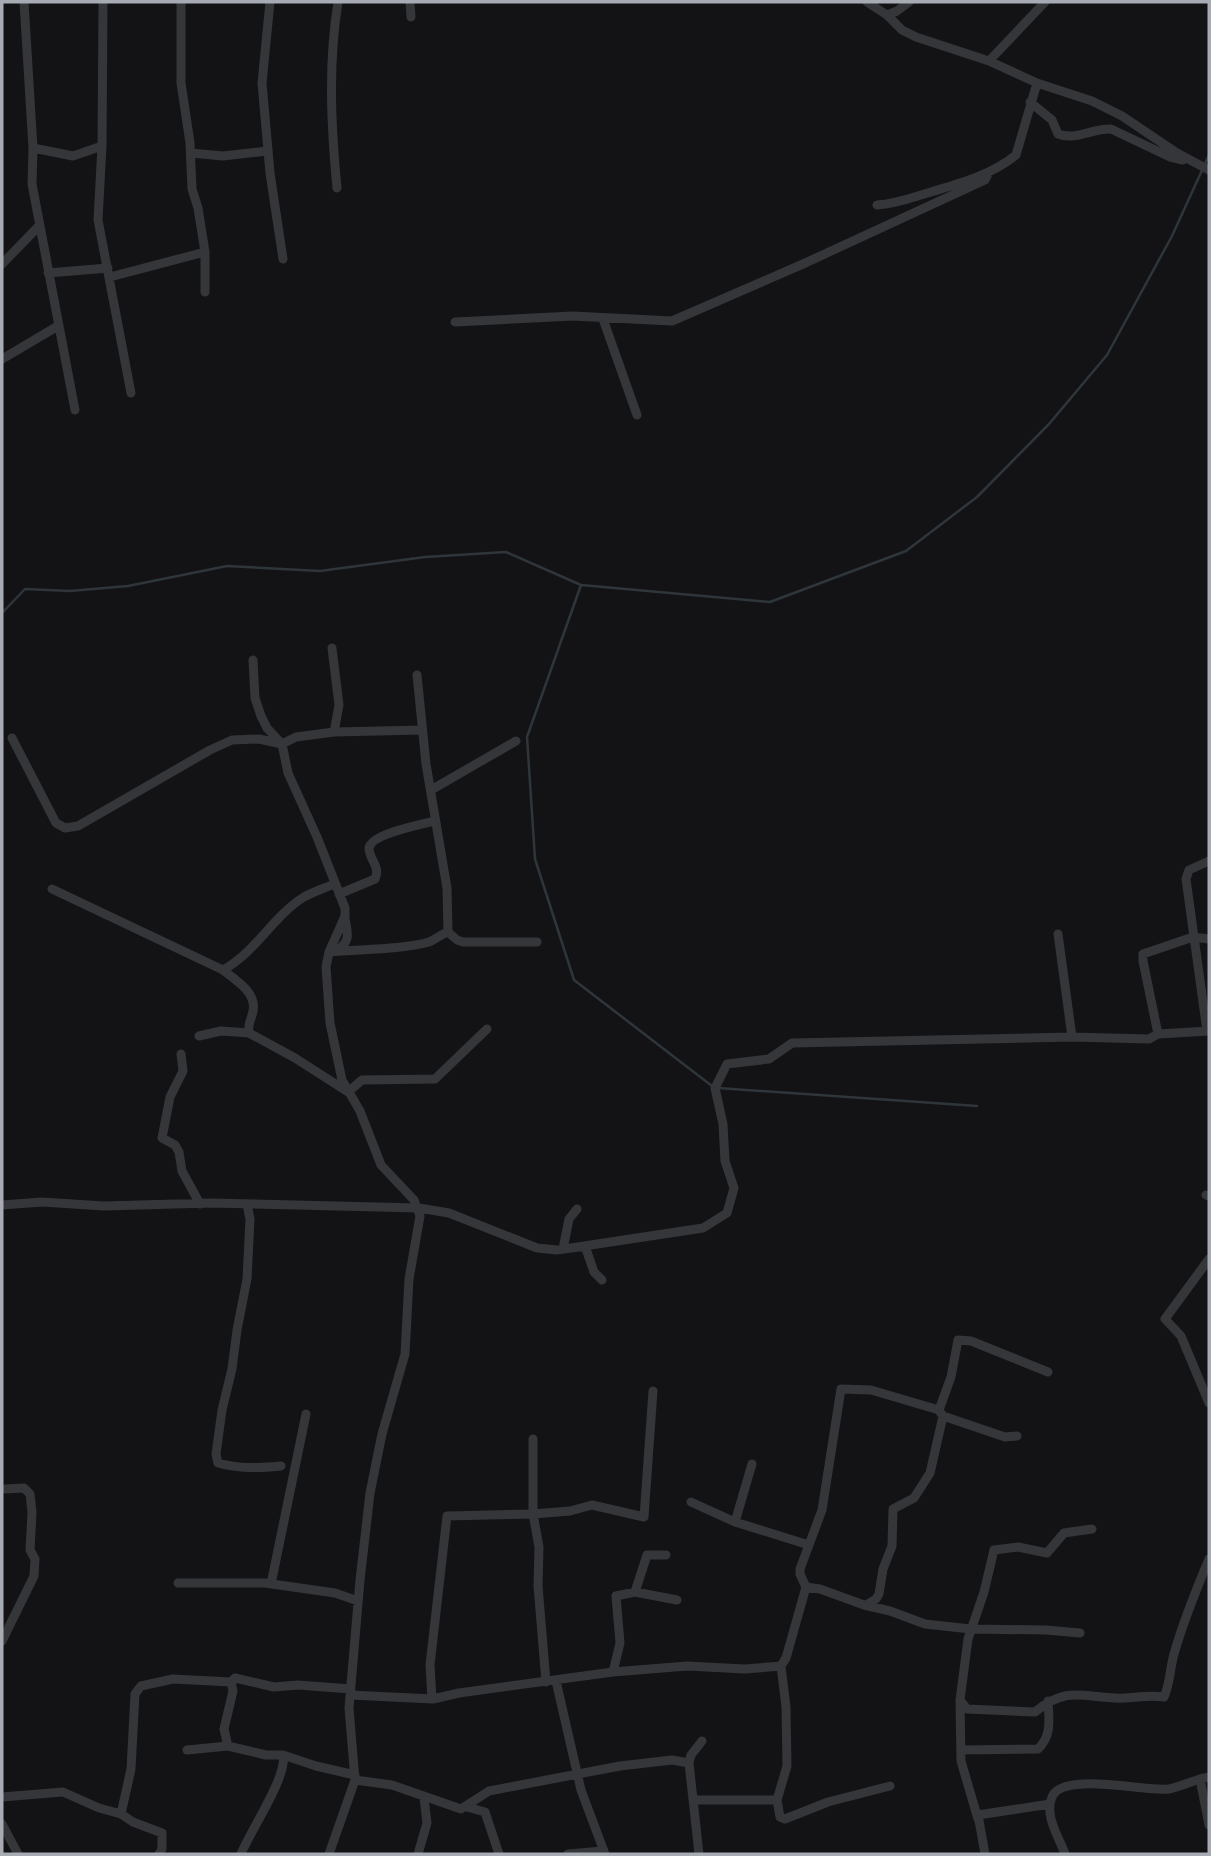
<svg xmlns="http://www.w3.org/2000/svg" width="1211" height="1856" font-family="'Work Sans',sans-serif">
<rect width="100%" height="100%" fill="#131315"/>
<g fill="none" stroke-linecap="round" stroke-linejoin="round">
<path stroke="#2e363c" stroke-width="2.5" d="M581 585 527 737 535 859 574 980 712 1086
M2 613 25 589 70 591 128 586 227 566 320 571 425 557 506 552 581 585 770 602 906 551 977 497 1049 424 1107 355 1172 236 1209 155
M718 1088 977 1106"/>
<path stroke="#353639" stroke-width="9" d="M24 2 33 148 32 184 75 410
M181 2V83L190 143 192 189 198 208 205 252V292
M270 2 262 83 270 173 283 259
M410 2 411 17
M867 2 887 15 902 30 916 37 989 61 1037 83 1092 101 1122 116 1177 153 1209 170
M887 15 897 11 909 2
M989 61 1045 2
M1030 102 1052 120 1058 134C1075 141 1093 128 1111 129L1170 157 1183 160
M102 146 98 220 131 393
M33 148 73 156 102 146 103 2
M191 153 223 156 268 151
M337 188C331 125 328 64 338 2
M877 205C897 204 913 197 931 192 961 183 991 175 1016 155L1037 83
M2 264 39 226
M48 273 108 268
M110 277 205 252
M603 319 637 415
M455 322 573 316 672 321 803 264 985 180 989 172
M2 359 58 326
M332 648 339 705 334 732
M253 660 255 698 261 716 267 728 282 744 288 773 317 837 345 908V916L329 952 326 967 330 1023 342 1080 360 1111 381 1165 414 1200 420 1216 409 1279 405 1354 382 1434 370 1493 360 1580 349 1708 355 1780 329 1854
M417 675 426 764 447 888 448 932 457 940 463 942H537
M12 738 56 823 65 828 78 826 210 750 232 740 259 739 282 744 296 737 334 732 422 730
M431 790 516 741
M52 889 223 970C256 952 273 916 304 897 313 892 325 888 334 884
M339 894 375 879C381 866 369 860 369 848 371 834 423 824 435 821
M1058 934 1072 1037
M336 951C351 941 348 935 345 918
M329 952C359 949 401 950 429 942 437 939 441 934 448 932
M223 970C235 980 257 992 253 1011 252 1019 247 1023 249 1033
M1207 1031 1186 879 1189 870 1209 861
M1158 1034 1143 961V954L1193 937 1209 939
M199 1036 221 1031 249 1033 295 1058 348 1092 362 1080 435 1079 487 1029
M181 1054 183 1071 170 1097 162 1138 175 1145 179 1152 182 1171 200 1204
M1206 1195 1209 1196
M247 1204 250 1219 247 1279 237 1330 232 1369 222 1410 216 1454 218 1463C239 1469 260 1468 281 1466
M2 1205 42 1202 104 1206 210 1203 419 1208 449 1213 537 1248 557 1250 585 1246 594 1272 602 1280
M584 1246 703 1228 727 1213 734 1188 725 1161 723 1124 715 1088 727 1064 769 1059 792 1043 1072 1037 1149 1039 1158 1034 1209 1031
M563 1249 569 1219 577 1209
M1209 1259 1165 1319 1181 1336 1209 1403
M940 1412 943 1416 1005 1437 1017 1436
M691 1502 735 1522 809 1545
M735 1522 752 1464
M178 1583H265L335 1593 358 1601
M271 1584 306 1414
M806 1587 820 1589 864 1605 890 1611 925 1624 971 1629 1046 1630 1080 1633
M635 1592 647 1555H666
M866 1605 876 1599 879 1594 883 1569 892 1546 893 1509 914 1498 930 1473 943 1416
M2 1641 34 1576 35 1559 30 1550 32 1512 30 1494 24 1488 5 1489
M613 1672 620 1643 616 1596 635 1592 677 1600
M556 1681 581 1790 605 1854
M231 1682 233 1691 224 1729 228 1746 266 1755H283L316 1766 355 1775
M546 1682 538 1586 539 1547 533 1514 570 1511 592 1505 644 1517 653 1391
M350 1695 433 1699 459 1693 613 1672 687 1666 745 1669 781 1666 786 1658 806 1587 800 1574V1569L822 1510 841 1389 871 1390 939 1410 951 1377 958 1340 971 1341 1048 1372
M432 1699 430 1665 447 1516 533 1514V1439
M960 1700 967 1709 1035 1712C1069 1683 1087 1700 1125 1698 1139 1697 1150 1695 1164 1697 1170 1684 1170 1668 1174 1654 1183 1622 1196 1590 1209 1559
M187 1750 228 1746
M961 1750 1038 1749C1052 1736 1049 1719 1048 1701
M1209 1777 1200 1779 1209 1825
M355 1780 392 1785 461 1809 489 1791 620 1766 672 1760 689 1763
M2 1797 63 1792 99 1808 121 1814
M693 1800H777L780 1817 785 1819 828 1802 890 1786
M777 1800 787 1766 786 1707 781 1666
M467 1807 485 1812 499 1854
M978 1819 961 1761 960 1700 968 1639 984 1592 994 1550 1018 1547 1047 1553 1064 1533 1092 1529
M2 1824 18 1854
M159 1854 162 1849V1833L133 1822 121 1814 131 1769 135 1694 141 1686 173 1679 231 1682 235 1678 274 1687 298 1685 351 1689
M241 1854C250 1831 288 1776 283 1755
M418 1854 427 1823 424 1798
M568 1854 603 1851
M699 1854 689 1763 691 1755 702 1741
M985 1854 978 1815 1050 1804
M1065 1854C1059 1837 1044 1816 1052 1797 1062 1771 1146 1792 1169 1789 1179 1787 1190 1782 1200 1779"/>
</g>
<rect width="1211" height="1856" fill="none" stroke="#a6abb4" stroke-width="7"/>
</svg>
